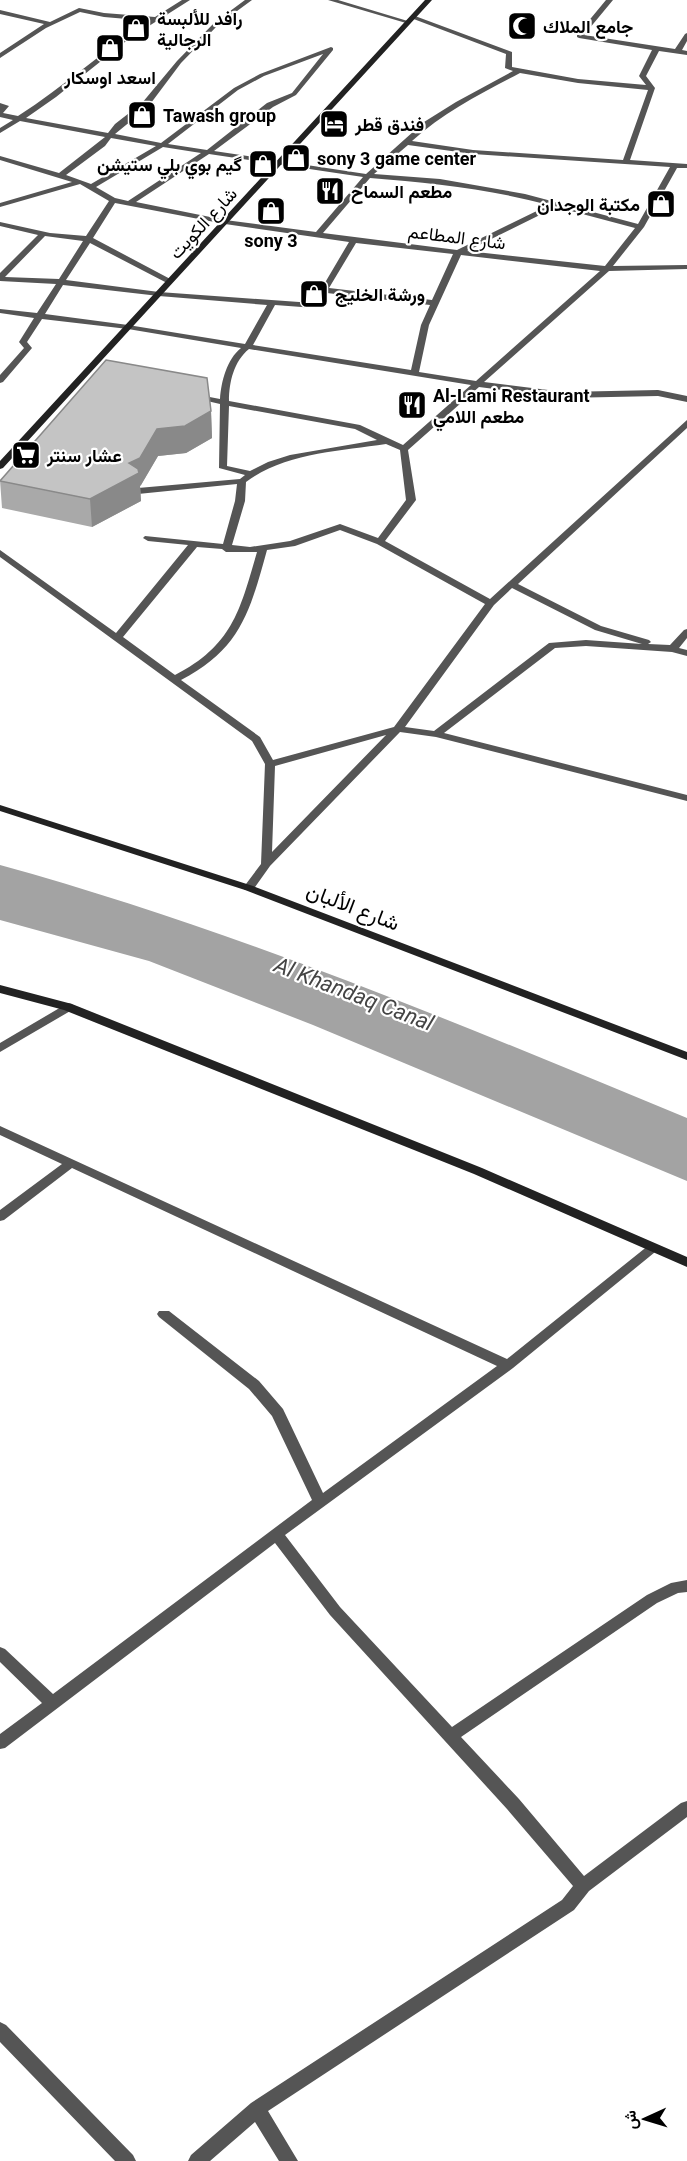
<svg xmlns="http://www.w3.org/2000/svg" width="687" height="2161" font-family="Roboto,Vazirmatn,sans-serif">
<rect width="100%" height="100%" fill="#fff"/>
<path fill="#a3a3a3" d="M0 865C236 930 462 1025 687 1118V1181L313 1025 149 961 0 920Z"/>
<g fill="none" stroke-linecap="round" stroke-linejoin="round">
<path fill="#555" fill-rule="evenodd" d="M182 0H190L130 38 56 97 26 118 108 133 115 124 142 103 177 61 214 23 245 0H252L218 25 181 63 148 107 115 134 161 143 234 88 260 74 331 47 333 48V50L296 95 273 107 214 151 366 174 424 122 456 102 513 71 505 68 506 54 411 18V16H415L512 52V67L578 79 646 85 639 76 652 50 579 38 577 37V35L606 0H613L584 35 675 49 685 34 687 33V41L682 50 687 51V55L659 51 646 76 655 88 630 160 687 164V168H677L644 227 613 266 687 265V269L609 271 484 382 564 392 658 390 687 396V402L658 396 564 398 479 387 408 450 416 500 385 541 490 599 687 420V428L518 584 601 626 649 640 651 642 648 644 670 645 684 630 687 629V638L679 648 687 650V656L672 652 586 646 555 648 444 733 687 795V801L436 737 400 732 270 866 253 890H245L243 888 261 864 265 764 252 741 0 557V550L116 633 188 545 148 541 143 538 145 536 223 544 235 501 237 484 138 494 133 491 138 488 240 479 245 475 219 468 220 404 190 397 194 394 220 399C221 382 227 359 241 348L128 329 42 319 27 342 32 348 3 382 0 383V375L24 348 19 342 34 318 0 313V309L37 313 56 284 0 281V273L38 235 0 226V222L50 233 86 236 109 201 80 184 0 207V203L72 182 0 160V156L59 173 105 137 20 121 0 133V128L13 120 0 117V103L9 106 3 113 18 116C64 87 104 49 150 21L104 17 80 12 46 28 0 58V53L44 24 0 14V10L50 22 79 8 104 13 155 17ZM323 54 292 93 267 103 207 150 168 144 238 90 264 76ZM520 73 578 83 648 90 623 160 473 150 412 141C444 112 482 93 520 73ZM111 138 156 146 91 184 66 175 105 146ZM408 145 473 154 670 167 638 224 525 194 440 179 374 174ZM163 147 201 153 128 201 115 198 96 187ZM209 154 363 177 316 232 225 220 136 202ZM370 178C430 183 490 189 549 205L457 250 323 233ZM115 203 225 224 349 242 313 303 159 292 66 280 90 243 167 283 174 281 93 238ZM556 207 635 228 605 266 467 251ZM45 236 83 241 59 279 5 277ZM356 243 453 254 432 300 329 288ZM461 255 600 271 476 381 419 372 429 325ZM63 285 159 296 267 305 245 344 128 325 45 314ZM327 293 430 305 421 325 411 370 253 345 275 305 315 308H318ZM249 349 471 385 403 445 360 425 229 401C229 382 234 361 249 349ZM229 406 355 429 377 440 290 455 268 462 250 471 227 466ZM386 444 400 450 406 500 378 538 340 524 290 541 250 547 232 545 245 501 246 482C285 453 339 451 386 444ZM340 530 377 544 485 604 394 727 273 760 260 737 181 680C241 649 250 611 267 550L295 546ZM197 547 222 549 226 552H257C240 610 233 645 175 675L123 637ZM512 588 595 630 642 644 586 640 549 643 434 731 405 727 494 605ZM386 735 272 852 275 766Z
M328 0H338L411 22 406 23Z
M68 1003 72 1004 74 1007 72 1010 0 1052V1043Z
M0 1126 507 1359 649 1245H659L660 1248 513 1368 285 1535 340 1607 452 1727 647 1595 671 1583 687 1580V1592L678 1593 657 1603 461 1737 519 1799 584 1876 681 1803 687 1801V1817L589 1891 574 1910 268 2111 298 2161H279L255 2122 210 2161H188L191 2155 251 2103 562 1900 573 1886 507 1809 330 1615 275 1543 5 1748 0 1749V1734L42 1703 0 1662V1647L5 1649 53 1694 312 1500 272 1416 249 1389 159 1317 157 1314 159 1311H169L259 1381 283 1409 323 1493 497 1366 72 1168 4 1220 0 1221V1210L62 1164 0 1135Z
M0 2022 6 2025 133 2155 136 2161H115L0 2042Z"/>
<path fill="#222" fill-rule="evenodd" d="M425 0H432L3 468 0 469V461Z
M0 805 253 886 687 1052V1060L245 890 0 811Z
M0 985 72 1004 482 1168 687 1257V1267L474 1174 64 1010 0 993Z"/>
</g>
<path fill="#a9a9a9" d="M211 411 212 438 186 453 158 456 141 485 140 486 141 501 92 527 2 508 0 480Z"/>
<path fill="#898989" d="M211 411 212 438 186 453 158 456 141 485 140 486 141 501 92 527 90 499 129 463 157 429Z"/>
<path fill="#c4c4c4" stroke="#898989" stroke-width="1.5" d="M106 360 207 378 211 411 185 426 157 429 140 458 129 463 138 469 139 473 90 499 0 481Z"/>
<defs>
<g id="mosque-square" transform="scale(1.5)"><rect x="-9" y="-9" width="18" height="18" rx="4" fill="#000" stroke="#fff"/><path d="M3.5-4.9A6 6 0 1 0 3.5 4.9A5 5 0 1 1 3.5-4.9Z" fill="#fff"/></g>
<g id="shop-square" transform="scale(1.5)"><rect x="-9" y="-9" width="18" height="18" rx="4" fill="#000" stroke="#fff"/><path d="M-5-2.5h2.3a2.7 3.5 0 0 1 5.4 0H5L5.5 6h-11ZM-1.5-2.5h3a1.5 2.3 0 0 0-3 0Z" fill="#fff"/></g>
<g id="hotel-square" transform="scale(1.5)"><rect x="-9" y="-9" width="18" height="18" rx="4" fill="#000" stroke="#fff"/><path d="M-6-4.5h1.5V1H6V5H4.5V3h-9V5H-6ZM-4 0a1.8 1.8 0 1 1 3.6 0ZM.5 0V-2.5h3Q6-2.5 6 0Z" fill="#fff"/></g>
<g id="restaurant-square" transform="scale(1.5)"><rect x="-9" y="-9" width="18" height="18" rx="4" fill="#000" stroke="#fff"/><path d="M-5-6h1v4h1v-4h1v4h1v-4h1v5L-1.5 .5V6h-2V.5L-5-1ZM5-6V6H3V1.5H1.5Q1.5-4 5-6Z" fill="#fff"/></g>
<g id="supermarket-square" transform="scale(1.5)"><rect x="-9" y="-9" width="18" height="18" rx="4" fill="#000" stroke="#fff"/><path d="M-6-5.5h2.5l.6 2H6L4.5 2H-2.5L-4.4-4H-6ZM-1.5 3.2a1.3 1.3 0 1 0 .1 0ZM3 3.2a1.3 1.3 0 1 0 .1 0Z" fill="#fff"/></g>
</defs>
<g fill-rule="evenodd">
<use href="#mosque-square" x="522" y="26"/>
<use href="#shop-square" x="136" y="28"/>
<use href="#shop-square" x="110" y="48"/>
<use href="#shop-square" x="142" y="115"/>
<use href="#hotel-square" x="334" y="124"/>
<use href="#shop-square" x="296" y="158"/>
<use href="#shop-square" x="263" y="164"/>
<use href="#restaurant-square" x="330" y="191"/>
<use href="#shop-square" x="661" y="204"/>
<use href="#shop-square" x="271" y="211"/>
<use href="#shop-square" x="314" y="294"/>
<use href="#restaurant-square" x="412" y="405"/>
<use href="#supermarket-square" x="26" y="455"/>
</g>
<g text-anchor="middle" dominant-baseline="central" stroke-width="4.5" stroke-linejoin="round" paint-order="stroke">
<g font-size="18" font-weight="bold" fill="#000" stroke="#fff" text-anchor="start">
<text x="157" y="18">رافد للألبسة<tspan x="157" dy="21">الرجالية</tspan></text>
<text x="543" y="26">جامع الملاك</text>
<text x="110" y="77" text-anchor="middle">اسعد اوسكار</text>
<text x="163" y="115">Tawash group</text>
<text x="355" y="124">فندق قطر</text>
<text x="317" y="158">sony 3 game center</text>
<text x="242" y="164" text-anchor="end">گيم بوي بلي ستيشن</text>
<text x="351" y="191">مطعم السماح</text>
<text x="640" y="204" text-anchor="end">مكتبة الوجدان</text>
<text x="271" y="240" text-anchor="middle">sony 3</text>
<text x="335" y="294">ورشة الخليج</text>
<text x="433" y="395">Al-Lami Restaurant<tspan x="433" dy="21">مطعم اللامي</tspan></text>
<text x="47" y="455">عشار سنتر</text>
</g>
<g font-size="18" fill="#000" stroke="#fff">
<text transform="translate(203 223) rotate(-47)">شارع الكويت</text>
<text transform="translate(457 237) rotate(7)">شارع المطاعم</text>
</g>
<g font-size="21" fill="#000" stroke="#fff">
<text transform="translate(353 907) rotate(21)">شارع الألبان</text>
</g>
<g font-size="22" font-style="italic" fill="#444" stroke="#fff">
<text transform="translate(354 994) rotate(21)">Al Khandaq Canal</text>
</g>
</g>
<g transform="translate(645 2119) rotate(266)" stroke="#ffffff" stroke-width="4.5" paint-order="stroke">
<path d="M0-4.5L10 22L0 15L-10 22Z" fill="#000000"/>
<text y="-9" font-size="16" font-weight="bold" text-anchor="middle" fill="#000000">ش</text>
</g>
</svg>
